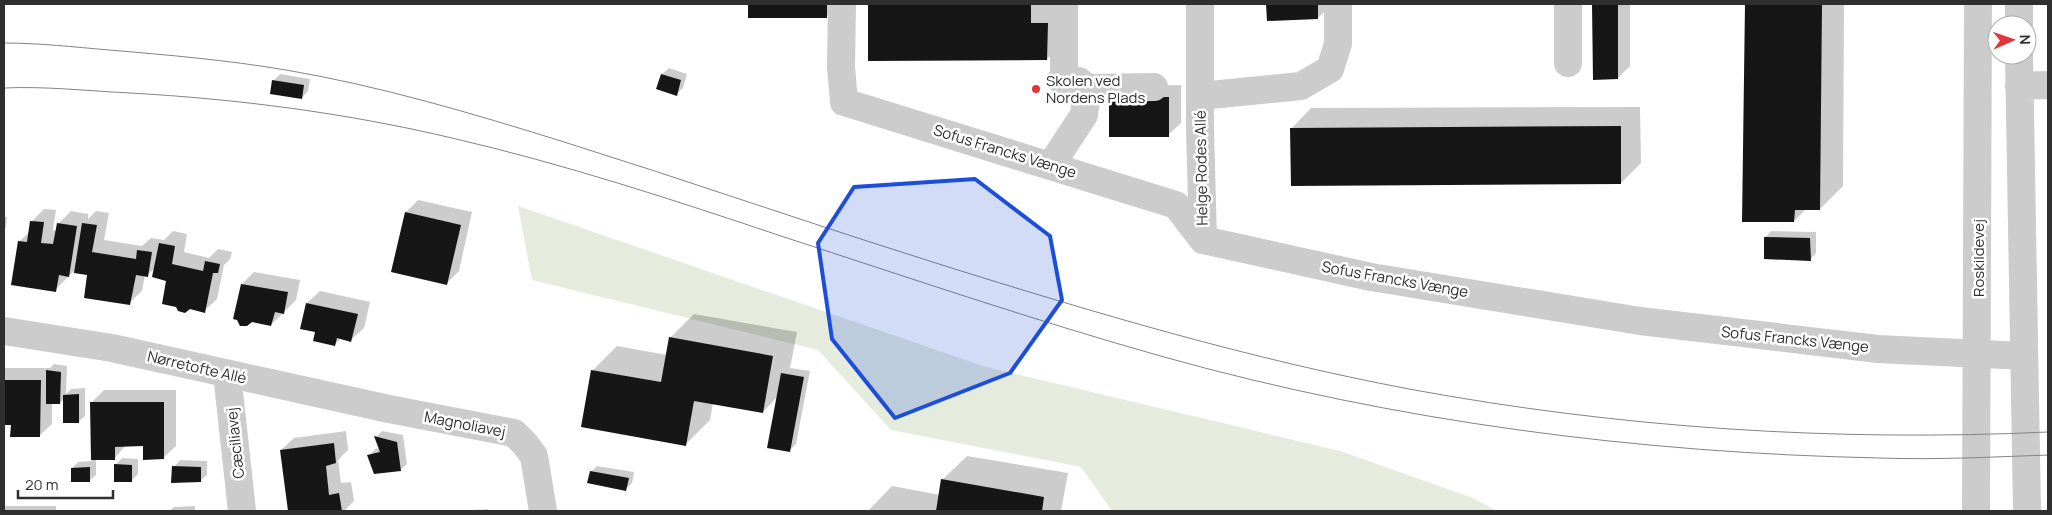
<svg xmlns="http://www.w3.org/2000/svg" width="2052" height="515" font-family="Manrope,sans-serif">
<rect width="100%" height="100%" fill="#fff"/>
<path fill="#e5ecde" d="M518 206 986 367 1340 451 1473 498 1497 511H1112L1081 467 891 430 818 350 532 280Z"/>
<path fill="#0003" d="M749 4H840L826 17H749Z
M869 4H1067V39L1047 59 869 60Z
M1267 4H1332L1318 18 1268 20Z
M1593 4H1630V66L1618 78 1594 79Z
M1746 4H1844L1843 186 1820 209H1806L1794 221 1744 220Z
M669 68 687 74 683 88 676 94 657 88 662 74Z
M280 74 310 79 308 91 302 98 274 80Z
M1181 85V123L1168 135 1123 86Z
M1640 107 1641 163 1621 183 1292 128 1311 108Z
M418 200 472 212 459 271 447 283 406 212Z
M44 209 56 210 53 230 57 231 58 224 71 211 88 214V219L96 211 109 213 104 240 142 246 151 238 164 240 173 231 187 234 184 252 209 258 218 249 232 252 230 259 224 265 217 299 204 311 155 268 147 275H145L142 291 129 303 89 273 76 269 55 290 20 241 30 231 32 221Z
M4 217H7L6 227 4 230Z
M1771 231 1816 232V253L1810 260 1765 238Z
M254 272 300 280 296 300 271 325 235 318 242 284Z
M320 291 370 302 364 328 351 340 341 338 334 345 316 331 302 328 307 303Z
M694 314 797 332 790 368 810 371 796 444 789 451 778 396 763 412 713 403 710 420 686 444 583 426 593 370 617 346 667 355 670 338Z
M54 364 67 366 66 394 71 389 85 388V416L78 422 65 398 60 403H52V424L39 436 12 424H4V368H50Z
M104 390H176V446L163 458 144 445H126L114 459H96V475L89 481 72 468 78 462 92 461V402Z
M346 431 348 450 338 460 341 483 351 482 354 501 344 511H289L281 450 294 438Z
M382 431 403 435 407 464 400 470 369 456 375 449 380 448 376 437Z
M967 456 1068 473 1061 511H868L892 486 940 495 942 480Z
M122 458 138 459V474L131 481 115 465Z
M180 460 207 461V475L200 481 174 467Z
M597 466 634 472 632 483 626 489 591 472Z
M4 506H56V511H4Z
M195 506V511H169L174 507Z
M488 509V511H472L473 510Z"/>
<path fill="#161616" d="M748 4H827V18H748Z
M868 4H1031V23H1048L1047 60 868 61Z
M1266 4H1318V19L1267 21Z
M1592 4H1618V79L1593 80Z
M1745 4H1822L1820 210H1795L1794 222H1742Z
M661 74 681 80 677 96 656 89Z
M272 80 304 85 302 99 270 94Z
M1109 97H1169V137H1109Z
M1621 126V184L1291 186 1290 128Z
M405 212 461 225 447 285 391 272Z
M30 221 44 222 41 243 53 244 57 223 77 226 69 277 59 275 56 292 11 285 18 241 27 242Z
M82 223 97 225 92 252 136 259 137 250 152 252 148 277 136 275 130 305 84 298 87 275 74 273Z
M1764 237 1810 238 1811 261 1764 259Z
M159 243 175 246 172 264 203 271 205 261 220 264 218 273H213L205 313 190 309 185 313 178 311 176 307 162 304 166 281 152 277Z
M241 284 288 292 284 314 275 312 271 326 252 322 247 326H240L237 320 233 319Z
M306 303 358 314 351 342 337 338 335 346 313 341 315 332 300 329Z
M669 337 773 356 763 413 694 401 686 446 581 427 591 370 661 382Z
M46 370 61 372 60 404H46Z
M781 373 804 377 790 452 767 448Z
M4 380H41L40 437H10L11 425H4Z
M79 394V423H63V395Z
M90 402H164V459L143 460V446L115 447V460H91Z
M374 436 397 442 401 471 374 474 367 455 380 452Z
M334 443 336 463 326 466 329 495 339 493 342 511H288L280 450Z
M114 464 132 465V482H114Z
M172 466 201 467V482L171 483Z
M90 467V482H71V468Z
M590 471 629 478 626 491 587 483Z
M941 479 1044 497 1042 511H936Z"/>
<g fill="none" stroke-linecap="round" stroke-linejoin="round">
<path stroke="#ccc" stroke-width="28" d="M842 4 841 67 844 102 1176 205 1203 240 1371 277 1640 321 1878 349 2024 356
M1200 4V128L1203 240
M1568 4V63
M2019 4V25
M2019 55 2027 511
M1064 80V6
M2019 86 2048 85
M1087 88 1154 87
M1200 96 1301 86 1330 69 1338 44V4
M1051 165 1084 115 1087 88 1079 81 1061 80
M4 331 112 348 389 409 514 433 525 444 534 456 543 511
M227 374 242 511
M1976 511 1978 4"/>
<path stroke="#848484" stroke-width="1" d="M4 43C39 43 74 47 109 50 168 55 227 60 286 70 380 86 471 113 561 141 689 181 814 225 942 265 1095 313 1250 359 1409 389 1620 428 1835 442 2048 432
M4 88C45 86 88 91 130 93 238 99 346 113 452 138 564 164 674 200 784 237 910 278 1036 321 1164 357 1397 422 1639 453 1880 458 1936 460 1992 457 2048 455"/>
</g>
<path fill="#1d4ed8" fill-opacity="0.2" stroke="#1d4ed8" stroke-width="4" stroke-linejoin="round" d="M975 179 1050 236 1062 300 1010 373 895 418 832 339 818 243 854 187Z"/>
<circle fill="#e23538" stroke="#fff" stroke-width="2" cx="1036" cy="89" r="5"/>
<g text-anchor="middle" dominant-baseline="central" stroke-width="5" stroke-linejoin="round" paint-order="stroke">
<g font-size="15" fill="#2f2f2f" stroke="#fff" text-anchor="start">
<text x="1046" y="80">Skolen ved<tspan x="1046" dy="17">Nordens Plads</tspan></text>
</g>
<g font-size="15" fill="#2f2f2f" stroke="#fff">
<text transform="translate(1005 151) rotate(17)">Sofus Francks Vænge</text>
<text transform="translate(1201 168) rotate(-91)">Helge Rodes Allé</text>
<text transform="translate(1978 258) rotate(-90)">Roskildevej</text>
<text transform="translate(1395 279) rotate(10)">Sofus Francks Vænge</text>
<text transform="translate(1795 339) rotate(6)">Sofus Francks Vænge</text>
<text transform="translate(197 367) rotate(13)">Nørretofte Allé</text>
<text transform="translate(465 424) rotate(11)">Magnoliavej</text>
<text transform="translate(235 443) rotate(-96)">Cæciliavej</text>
</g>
</g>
<rect width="2052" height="515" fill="none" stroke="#2f2f2f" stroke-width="10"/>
<g transform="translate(2012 40) rotate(88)"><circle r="24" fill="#ffffff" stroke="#acacac"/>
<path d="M0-4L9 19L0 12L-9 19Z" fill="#e23538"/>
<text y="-8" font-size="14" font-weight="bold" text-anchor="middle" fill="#2f2f2f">N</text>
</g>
<path d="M18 490v8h95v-8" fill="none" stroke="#2f2f2f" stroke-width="2.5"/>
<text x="25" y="490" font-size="15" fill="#2f2f2f" stroke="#ffffff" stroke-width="4" paint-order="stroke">20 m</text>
</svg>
